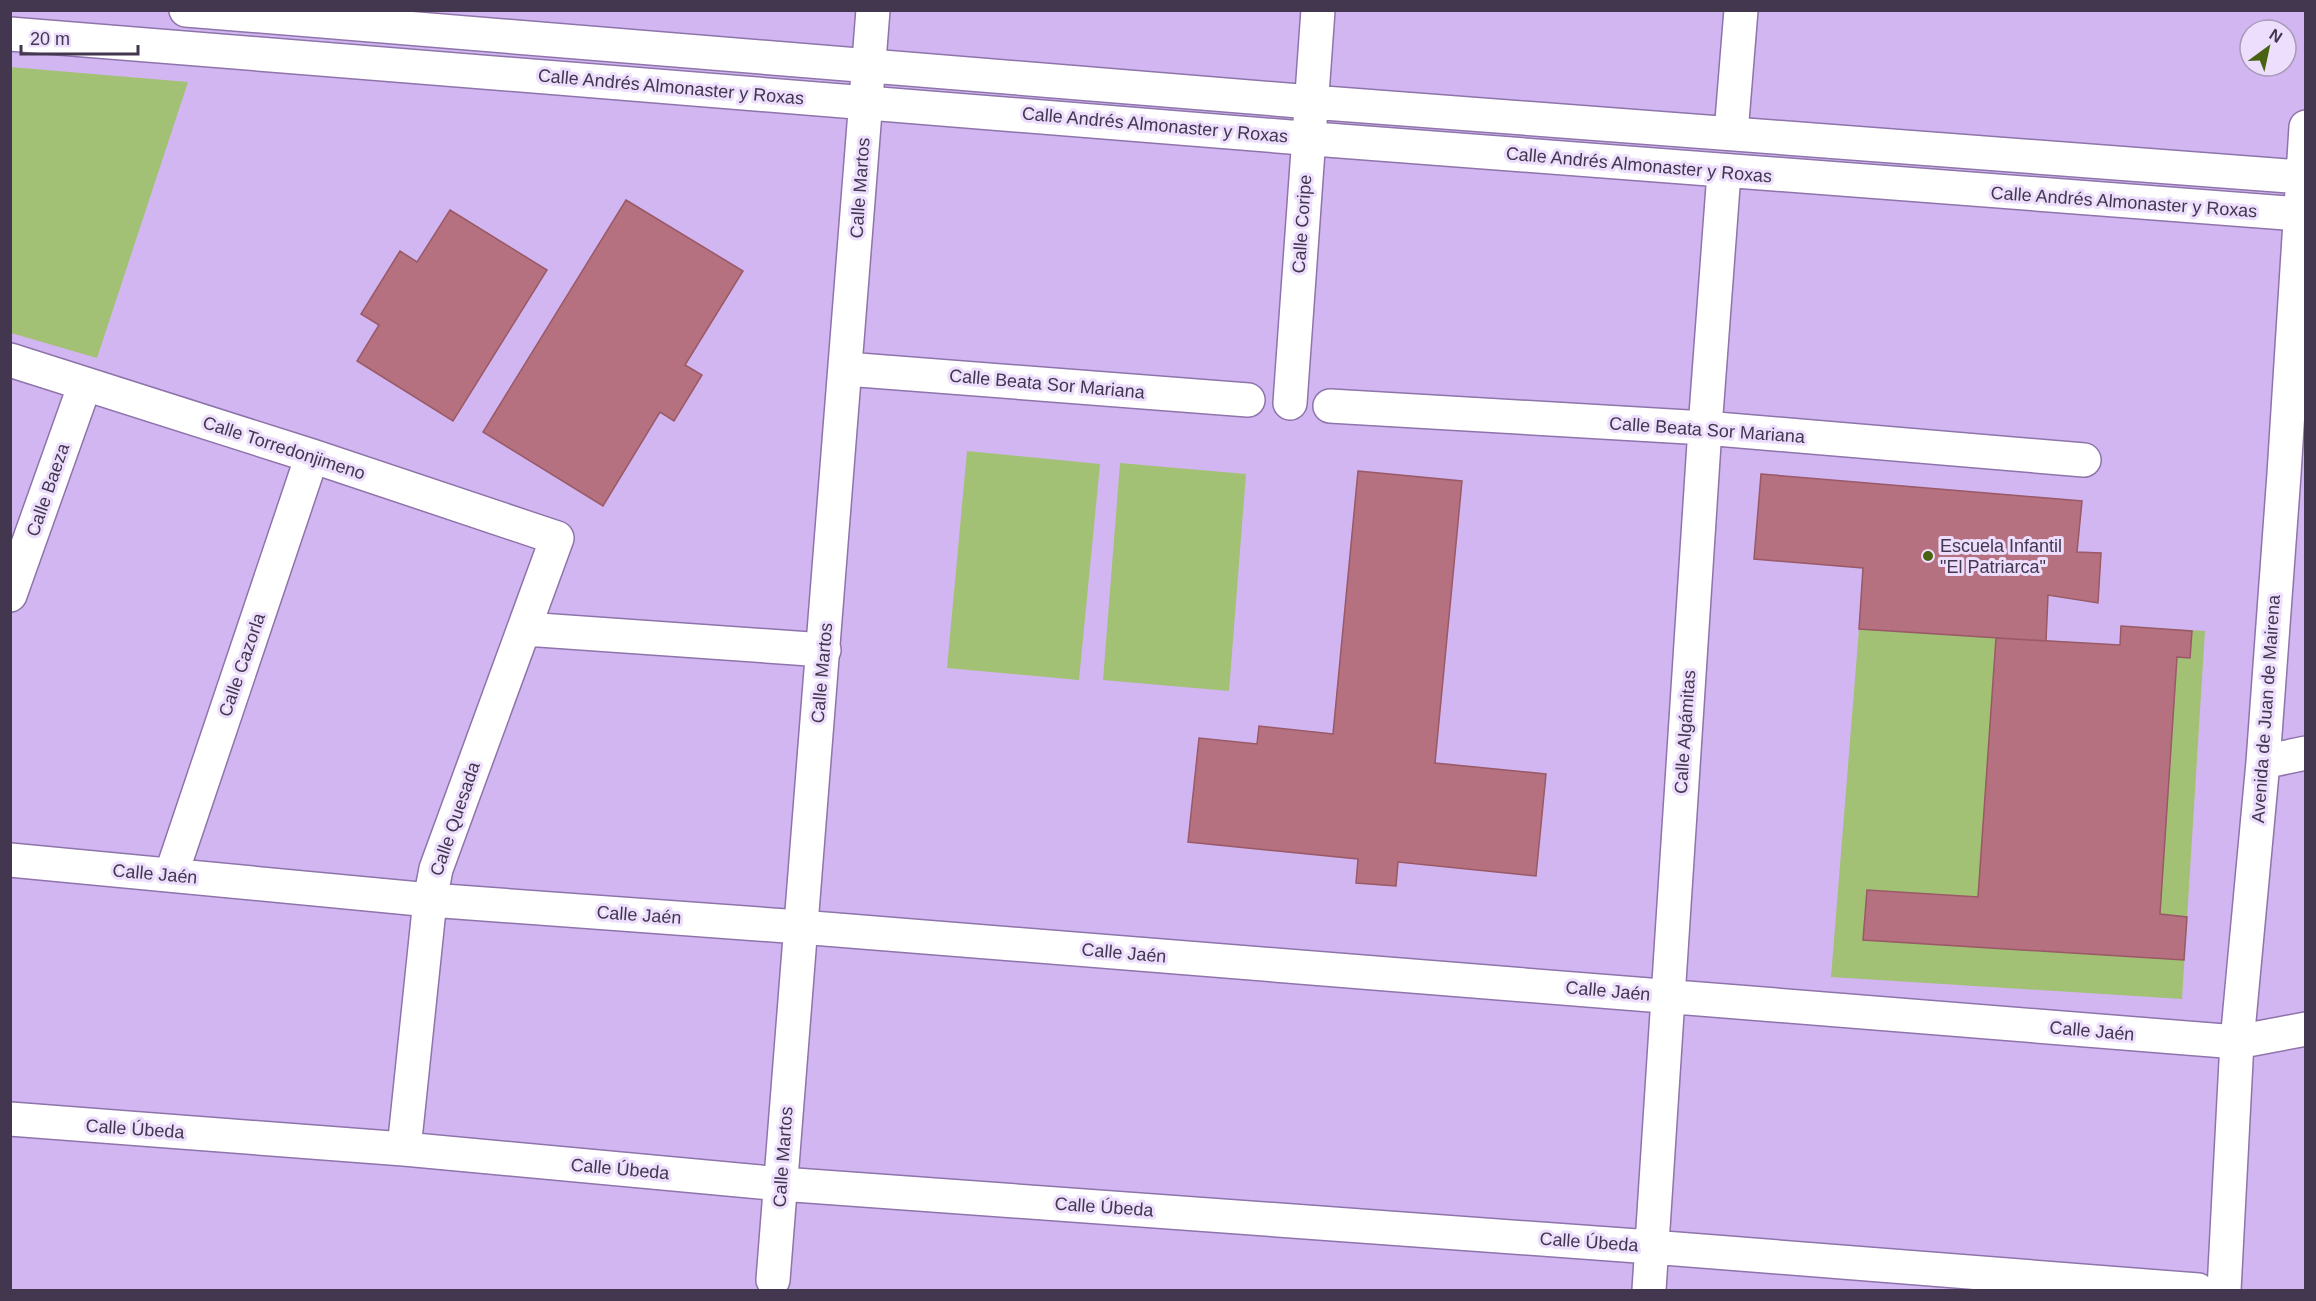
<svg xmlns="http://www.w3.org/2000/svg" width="2316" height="1301" font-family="Helvetica,sans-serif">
<rect width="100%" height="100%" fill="#d2b6f1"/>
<path fill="#a3c174" d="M10 67 188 82 97 358 11 333Z
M967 451 1100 464 1079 680 947 668Z
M1120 463 1246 474 1229 691 1103 680Z
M2121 626 2205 631 2182 999 1831 977 1859 629 2120 645Z"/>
<path fill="#b5717f" stroke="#995967" stroke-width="1.5" d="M626 200 743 271 685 365 702 375 674 421 660 412 603 506 483 432Z
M450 210 547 270 453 421 357 361 379 325 361 314 400 251 417 262Z
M1358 471 1462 481 1435 763 1546 774 1536 876 1398 862 1396 886 1356 883 1358 859 1188 842 1199 738 1257 744 1259 726 1333 734Z
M1761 474 2082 501 2077 552 2101 553 2098 603 2048 595 2046 641 1859 629 1863 568 1754 559Z
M2121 626 2192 631 2190 658 2177 657 2160 914 2187 917 2184 960 1863 940 1867 890 1978 897 1996 638 2120 645Z"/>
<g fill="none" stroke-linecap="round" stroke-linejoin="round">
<g stroke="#8e74aa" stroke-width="36">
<path id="street" d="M186 10 1311 102 2301 177
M10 34C774 95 1536 159 2300 214
M1731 133 1741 10
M10 360 312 456 557 538 436 869 430 900 404 1149
M846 369 1248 400
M1290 403 1318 10
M1330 406 1705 428 2084 460
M10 595 85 384
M525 629 824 650
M2263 762 2306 753
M10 860 430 900 800 927 2237 1042 2306 1029
M171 875 312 456
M10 1119 404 1149 781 1184 1651 1247 2198 1290
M773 1280 873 10
M1649 1290 1705 428 1724 173
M2224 1290 2237 1042 2263 762 2284 474 2306 127"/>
</g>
<use href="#street" stroke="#fff" stroke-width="33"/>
</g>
<circle fill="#496212" stroke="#ecdefc" stroke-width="2" cx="1928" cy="556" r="6"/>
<g text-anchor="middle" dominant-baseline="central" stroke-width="6" stroke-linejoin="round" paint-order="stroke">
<g font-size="18" fill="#42374f" stroke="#ecdefc">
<text transform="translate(671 87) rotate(5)">Calle Andrés Almonaster y Roxas</text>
<text transform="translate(1155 125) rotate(5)">Calle Andrés Almonaster y Roxas</text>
<text transform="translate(1639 165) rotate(5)">Calle Andrés Almonaster y Roxas</text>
<text transform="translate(860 188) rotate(-86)">Calle Martos</text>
<text transform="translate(2124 202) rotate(4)">Calle Andrés Almonaster y Roxas</text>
<text transform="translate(1302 224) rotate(-86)">Calle Coripe</text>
<text transform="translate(1047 384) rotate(5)">Calle Beata Sor Mariana</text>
<text transform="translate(1707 430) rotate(4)">Calle Beata Sor Mariana</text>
<text transform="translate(284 448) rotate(18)">Calle Torredonjimeno</text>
<text transform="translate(48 490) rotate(-71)">Calle Baeza</text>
<text transform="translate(242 665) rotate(-71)">Calle Cazorla</text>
<text transform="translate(822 673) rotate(-85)">Calle Martos</text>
<text transform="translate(2266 709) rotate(-86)">Avenida de Juan de Mairena</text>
<text transform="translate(1685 732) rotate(-86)">Calle Algámitas</text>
<text transform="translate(455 819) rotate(-71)">Calle Quesada</text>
<text transform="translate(155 874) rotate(5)">Calle Jaén</text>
<text transform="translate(639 915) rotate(4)">Calle Jaén</text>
<text transform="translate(1124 953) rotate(5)">Calle Jaén</text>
<text transform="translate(1608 991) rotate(5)">Calle Jaén</text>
<text transform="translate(2092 1031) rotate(5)">Calle Jaén</text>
<text transform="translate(135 1129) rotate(4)">Calle Úbeda</text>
<text transform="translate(783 1157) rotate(-86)">Calle Martos</text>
<text transform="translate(620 1169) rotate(5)">Calle Úbeda</text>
<text transform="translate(1104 1207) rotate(4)">Calle Úbeda</text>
<text transform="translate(1589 1242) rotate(4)">Calle Úbeda</text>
</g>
<g font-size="18" fill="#42374f" stroke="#ecdefc" text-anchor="start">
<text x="1940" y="546">Escuela Infantil<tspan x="1940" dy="21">"El Patriarca"</tspan></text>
</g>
</g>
<rect width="2316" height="1301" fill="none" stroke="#42374f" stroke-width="24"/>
<g transform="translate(2268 48) rotate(33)"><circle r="28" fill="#ecdefc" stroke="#a89bb7" stroke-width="1.5"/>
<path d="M0-4.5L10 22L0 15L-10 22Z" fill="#496212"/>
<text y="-9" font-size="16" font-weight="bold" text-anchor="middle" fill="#42374f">N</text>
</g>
<path d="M21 45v9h117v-9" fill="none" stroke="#42374f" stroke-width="3"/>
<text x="30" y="45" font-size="18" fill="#42374f" stroke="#ecdefc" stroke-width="4.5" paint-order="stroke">20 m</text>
</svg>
